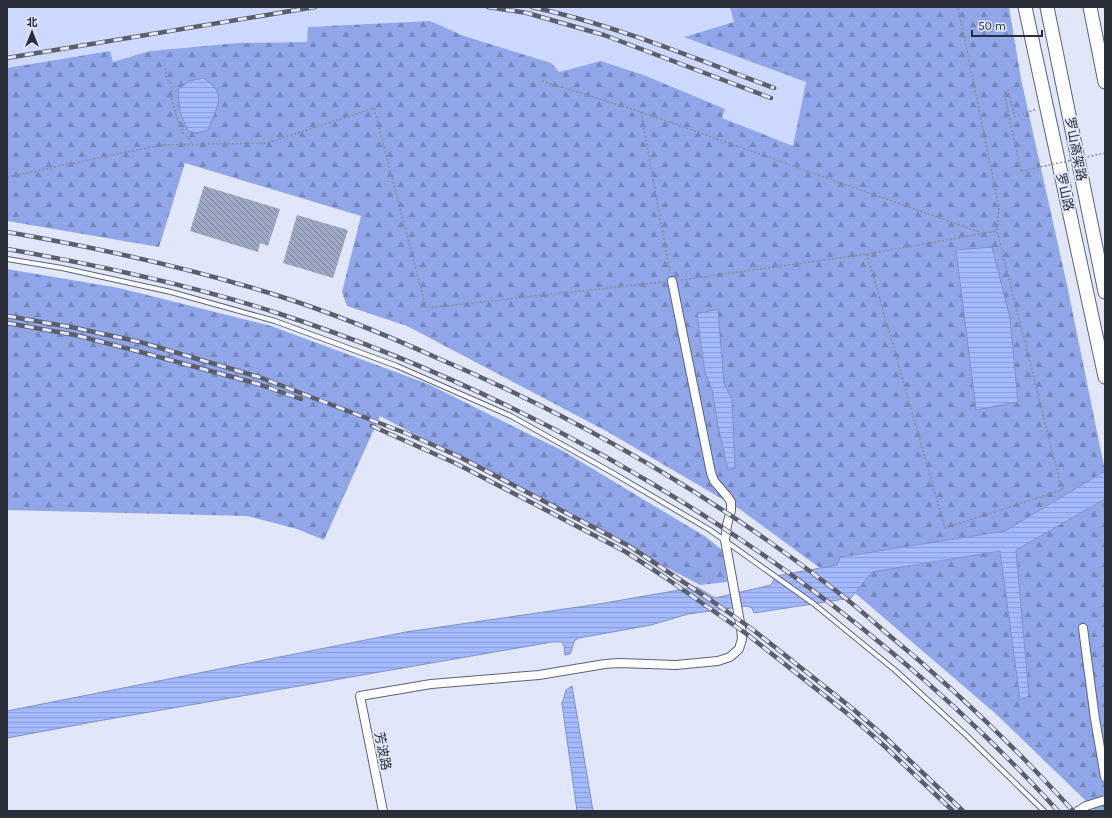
<svg xmlns="http://www.w3.org/2000/svg" width="1112" height="818" font-family="Karla,'Noto Sans SC',sans-serif">
<defs>
<pattern id="forest-firs" width="22" height="20" patternUnits="userSpaceOnUse"><rect width="22" height="20" fill="#91a6e9"/><path d="M5 1l3.5 6h-7zM16 11l3.5 6h-7z" fill="#7788be"/></pattern>
<pattern id="water-rules" width="6" height="5" patternUnits="userSpaceOnUse"><rect width="6" height="5" fill="#a4b9fe"/><path d="M0 2.5h6" fill="none" stroke="#8d9fda"/></pattern>
<pattern id="building-back-hatch" width="6" height="6" patternUnits="userSpaceOnUse"><rect width="6" height="6" fill="#9ea8c5"/><path d="M-1 5l2 2M0 0l6 6M5-1l2 2" fill="none" stroke="#8189a1"/></pattern>
</defs>
<rect width="100%" height="100%" fill="#e1e7f9"/>
<path fill="#cdd9fe" d="M7 7H730L734 22 685 37 806 82 793 146 722 118 725 109 601 61 559 72 464 36 430 21 308 27 307 42 238 43 150 51 113 62 109 51 7 68Z"/>
<path fill="url(#forest-firs)" d="M730 7H1009L1021 79 1067 285 1105 471 1005 531 840 557 837 565 820 568 741 510 608 432 407 326 347 306 342 292 361 216 185 163 159 247 7 221V68L110 51 113 62 150 51 238 43 307 42 308 27 430 21 464 36 551 63 559 72 601 61 646 76 725 109 722 118 793 146 806 82 684 37 734 22Z
M7 269 119 288 271 326 428 384 563 451 706 537 722 550 727 582 700 585 380 416 324 540 297 529 247 516 7 510Z
M1105 499V811H1095L1085 800 996 714 855 593 872 572 1001 551 1021 700 1029 696 1016 550Z"/>
<path fill="url(#water-rules)" stroke="#8090c3" d="M203 78C229 93 216 108 208 130L196 133 188 131 180 112 178 89 190 81Z
M992 247 1010 318 1018 402 976 410 956 250Z
M718 309 724 384 732 399 735 468 728 470 718 426 712 389 705 373 697 314Z
M1105 471V499L1016 550 1029 696 1020 700 1000 551 872 572 851 598 754 613 752 608 747 606 688 614 651 625 579 638 575 640 570 654 565 655 564 646 562 642H552L98 721 7 738V711L406 632 599 604 697 587 715 598 771 585 776 576 837 565 840 557 1005 531Z
M572 686 593 811H577L562 704 566 690Z"/>
<path fill="url(#building-back-hatch)" d="M204 186 280 209 268 246 260 243 258 252 190 231Z
M297 215 348 230 333 278 283 263Z"/>
<g fill="none" stroke-linecap="round" stroke-linejoin="round">
<g stroke="#5b637d" stroke-width="6">
<path id="service" d="M7 259 62 268 171 292 275 321 397 366 511 416 613 473 710 530 814 604 896 671 966 735 1044 811"/>
</g>
<g stroke="#5b637d" stroke-width="10">
<path id="minor" d="M1083 628 1095 719 1105 777
M383 811 360 696 431 684 539 675 605 664 619 663 676 665 718 661 730 657 739 649 742 639 741 628 725 540 727 525 731 510V502L727 496 714 481 711 473 672 281
M1078 811 1086 806 1105 800"/>
</g>
<g stroke="#5b637d" stroke-width="15">
<path id="primary" d="M1025 7 1105 377"/>
</g>
<g stroke="#5b637d" stroke-width="15">
<path id="trunk" d="M1047 7 1105 292
M1090 7 1105 82"/>
</g>
<path stroke="#878c9b" stroke-width="1.5" stroke-dasharray="2 2" stroke-linecap="butt" d="M165 68 166 77 172 86V98L176 115 182 131 193 144
M542 81 641 112 982 233
M641 112 670 273
M1021 171 1004 93 1008 90 1015 117 1036 109
M7 177 161 145 267 143 374 108 426 308 663 282
M867 254 945 528 1062 490 997 231 999 207 958 7
M681 280 867 254 997 231"/>
<use href="#service" stroke="#fff" stroke-width="4"/>
<use href="#minor" stroke="#fff" stroke-width="8"/>
<use href="#primary" stroke="#fff" stroke-width="13"/>
<use href="#trunk" stroke="#fff" stroke-width="13"/>
<g stroke="#5b5f6c" stroke-width="4.5">
<path id="rail" d="M488 7 527 13 604 35 771 98
M532 7C615 25 694 58 774 88
M7 58 315 7
M7 232C99 248 190 268 279 296 332 313 384 334 435 357 576 417 710 494 831 587 850 601 867 616 884 631 934 672 981 715 1026 761 1042 778 1058 794 1073 811
M7 249C97 265 187 284 274 312 567 407 850 583 1058 811
M7 316 76 328 140 342 259 377 408 434 458 456 629 546 712 601 752 629 853 709 885 737 963 811
M7 323 75 335 137 351 258 384 301 399
M372 426 455 463 542 508 626 552 666 578 748 635 848 714 880 742 953 811"/>
</g>
<use href="#rail" stroke="#e1e7f9" stroke-width="3" stroke-dasharray="9" stroke-linecap="butt"/>
<path stroke="#878c9b" stroke-width="1.5" stroke-dasharray="2 2" stroke-linecap="butt" d="M1021 171 1105 153"/>
</g>
<g text-anchor="middle" dominant-baseline="central" stroke-width="3.5" stroke-linejoin="round" paint-order="stroke">
<g font-size="13" fill="#2b2f3a" stroke="#e1e7f9">
<text transform="translate(1076 149) rotate(79)">罗山高架路</text>
<text transform="translate(1065 192) rotate(77)">罗山路</text>
<text transform="translate(383 751) rotate(79)">芳波路</text>
</g>
</g>
<rect width="1112" height="818" fill="none" stroke="#2b2f3a" stroke-width="16"/>
<g transform="translate(32 32)" stroke="#e1e7f9" stroke-width="3" paint-order="stroke">
<path d="M0-3L7 15L0 10L-7 15Z" fill="#2b2f3a"/>
<text y="-6" font-size="11" font-weight="bold" text-anchor="middle" fill="#2b2f3a">北</text>
</g>
<path d="M972 30v6h70v-6" fill="none" stroke="#2b2f3a" stroke-width="2"/>
<text x="978" y="30" font-size="12" fill="#2b2f3a" stroke="#e1e7f9" stroke-width="3" paint-order="stroke">50 m</text>
</svg>
